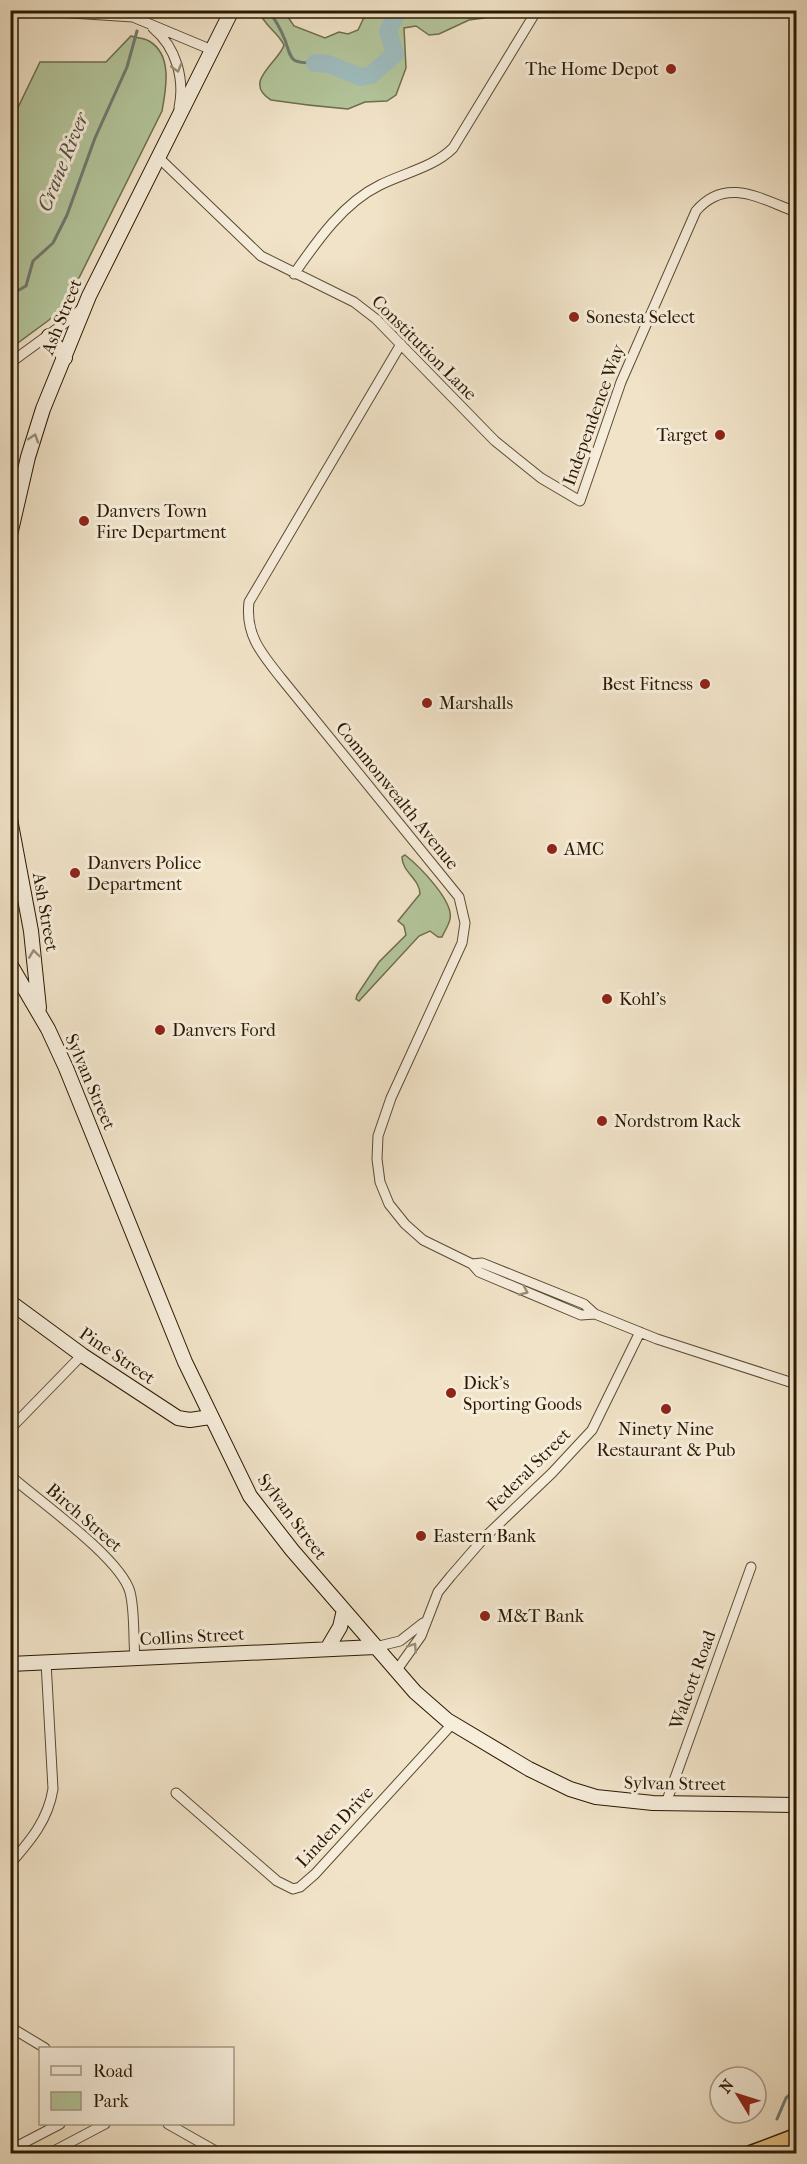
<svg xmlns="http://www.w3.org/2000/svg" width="807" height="2164" viewBox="0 0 807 2164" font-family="'IM FELL French Canon',serif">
	<rect width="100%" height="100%" fill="#f1e3c8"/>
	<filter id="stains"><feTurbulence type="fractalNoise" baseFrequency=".00333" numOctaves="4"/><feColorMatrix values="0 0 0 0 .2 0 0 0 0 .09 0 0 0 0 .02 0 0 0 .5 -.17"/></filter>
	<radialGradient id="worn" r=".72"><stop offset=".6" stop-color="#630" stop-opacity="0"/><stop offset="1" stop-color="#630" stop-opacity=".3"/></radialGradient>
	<path fill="#b3c59b" stroke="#6f6e4e" stroke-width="1.5" d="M259,11H284L294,26L325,38L339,32L348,34L358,30L367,11H502L484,18L469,20L439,34L429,35L416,26L404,28L406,68L396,95L387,101L365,102L348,109C323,107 297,104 271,100C241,82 280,61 284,45C277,31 264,26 259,11Z
		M131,36C136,38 144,38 149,41C173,55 166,89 162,111L67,302L49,320L11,348V122L40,62H106Z
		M405,855C419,866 454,901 450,919C449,925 444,932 442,937H438L430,931L419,936L359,1001L356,999L357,995L379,962L406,935L404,926L398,921L420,894C420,879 402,872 402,857Z"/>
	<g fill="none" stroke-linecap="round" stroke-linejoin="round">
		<path stroke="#707a72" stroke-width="3" d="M268,10C275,19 281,30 285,40C292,61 290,63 315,63
			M10,295L26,286L33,261L53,243L67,215L95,138L127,67L137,31
			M777,2119L786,2098L796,2090"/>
		<path stroke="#9ebcbe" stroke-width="18" d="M315,63L328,64L361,77L371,75L395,54L388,31L396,15L395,10"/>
		<defs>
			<path id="street" d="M25,10L133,17L212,50
				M153,28C176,47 185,79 179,108
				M158,157L261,256L354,302L376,319L495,441L541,478L580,501L621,382L696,211C726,176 761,199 796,212
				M294,274C317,241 343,203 380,185C404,173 434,167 453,148L537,10
				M401,344L249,602C245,635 262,654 281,678L459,897L465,923L462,943L391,1098L378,1136L377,1159L380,1182L389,1204L405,1224L423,1240L472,1264L479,1272L581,1315L595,1314
				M10,363L69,320L80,310
				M472,1264L482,1263L584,1304L595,1314L657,1339L796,1384
				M10,1429L82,1355
				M14,1479C42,1503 121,1559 130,1592C135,1612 133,1636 135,1657
				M375,1647L400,1641L423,1623
				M396,1671L421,1636L438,1592L451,1576L484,1538L552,1473L592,1430L640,1332
				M176,1793L277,1881L293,1889L300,1887L315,1874L453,1723
				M666,1803L751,1567
				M10,1864C31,1840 48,1820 53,1789L46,1662
				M10,2027L45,2048
				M168,2124L221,2154
				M10,2150L60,2124
				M48,2154L105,2124"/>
			<path id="secondary" d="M49,336L65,358
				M10,535L28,457L43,409L89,296L232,10
				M10,819L31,931L39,1008
				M10,964L48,1029L66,1068L185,1362L250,1496L292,1550L415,1692L447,1720L529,1769L570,1789L596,1797L653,1803L796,1805
				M10,1302L82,1355L178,1418L190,1420L210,1417
				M327,1649L340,1627L344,1610
				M10,1664L375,1647"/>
			<path id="highway" d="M751,2154L796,2137"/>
		</defs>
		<use href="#street" stroke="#5c4b33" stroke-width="11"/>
		<use href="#secondary" stroke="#2b1801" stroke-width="16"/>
		<use href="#highway" stroke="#2b1801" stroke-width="19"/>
		<use href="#street" stroke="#f6eddb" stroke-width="9"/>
		<use href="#secondary" stroke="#f6eddb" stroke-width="14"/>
		<use href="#highway" stroke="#e8c284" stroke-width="16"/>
	</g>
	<defs><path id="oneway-chevron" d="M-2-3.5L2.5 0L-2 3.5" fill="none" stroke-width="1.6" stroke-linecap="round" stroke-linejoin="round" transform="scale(1.5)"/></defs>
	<g stroke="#9b8d79">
		<use href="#oneway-chevron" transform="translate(177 68) rotate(74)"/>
		<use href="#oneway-chevron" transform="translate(34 438) rotate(-72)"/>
		<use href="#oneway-chevron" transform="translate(34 954) rotate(-98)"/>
		<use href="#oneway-chevron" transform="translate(524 1291) rotate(23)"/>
		<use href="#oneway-chevron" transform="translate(413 1647) rotate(-57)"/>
	</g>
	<g fill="#8f2418" stroke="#f6eddb" stroke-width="2">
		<circle cx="671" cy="69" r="6"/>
		<circle cx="574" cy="317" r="6"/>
		<circle cx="720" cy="435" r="6"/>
		<circle cx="84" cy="521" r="6"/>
		<circle cx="705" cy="684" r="6"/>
		<circle cx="427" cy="703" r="6"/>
		<circle cx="552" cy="849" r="6"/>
		<circle cx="75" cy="873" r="6"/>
		<circle cx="607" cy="999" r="6"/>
		<circle cx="160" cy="1030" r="6"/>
		<circle cx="602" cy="1121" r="6"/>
		<circle cx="451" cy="1393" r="6"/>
		<circle cx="666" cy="1409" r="6"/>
		<circle cx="421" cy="1536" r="6"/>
		<circle cx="485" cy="1616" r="6"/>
	</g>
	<g text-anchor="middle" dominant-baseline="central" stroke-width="6" stroke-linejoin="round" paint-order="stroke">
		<g font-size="18" fill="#2b1801" stroke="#f6eddb" text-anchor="start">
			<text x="659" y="69" text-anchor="end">The Home Depot</text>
			<text x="586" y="317">Sonesta Select</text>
			<text x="708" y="435" text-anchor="end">Target</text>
			<text x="96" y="511">Danvers Town<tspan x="96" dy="21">Fire Department</tspan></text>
			<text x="693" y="684" text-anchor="end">Best Fitness</text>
			<text x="439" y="703">Marshalls</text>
			<text x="564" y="849">AMC</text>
			<text x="87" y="863">Danvers Police<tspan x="87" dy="21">Department</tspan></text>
			<text x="619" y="999">Kohl's</text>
			<text x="172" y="1030">Danvers Ford</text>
			<text x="614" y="1121">Nordstrom Rack</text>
			<text x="463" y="1383">Dick's<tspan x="463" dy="21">Sporting Goods</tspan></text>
			<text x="666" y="1429" text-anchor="middle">Ninety Nine<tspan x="666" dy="21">Restaurant &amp; Pub</tspan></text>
			<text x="433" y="1536">Eastern Bank</text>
			<text x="497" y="1616">M&amp;T Bank</text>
		</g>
		<g font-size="18" fill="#2b1801" stroke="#f6eddb">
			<text transform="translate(62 317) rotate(-68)">Ash Street</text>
			<text transform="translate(424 348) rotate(45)">Constitution Lane</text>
			<text transform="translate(594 415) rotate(-70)">Independence Way</text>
			<text transform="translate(397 796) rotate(51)">Commonwealth Avenue</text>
			<text transform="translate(45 912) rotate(80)">Ash Street</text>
			<text transform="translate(90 1082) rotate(67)">Sylvan Street</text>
			<text transform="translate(117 1356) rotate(34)">Pine Street</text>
			<text transform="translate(529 1470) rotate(-45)">Federal Street</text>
			<text transform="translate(292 1517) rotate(53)">Sylvan Street</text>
			<text transform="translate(84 1518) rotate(41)">Birch Street</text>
			<text transform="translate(192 1637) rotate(-3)">Collins Street</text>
			<text transform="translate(693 1680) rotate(-70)">Walcott Road</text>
			<text transform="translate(675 1784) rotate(1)">Sylvan Street</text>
			<text transform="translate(335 1827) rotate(-47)">Linden Drive</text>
		</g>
		<g font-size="20" font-style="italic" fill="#535143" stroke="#f6eddb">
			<text transform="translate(63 162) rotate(-68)">Crane River</text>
		</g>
	</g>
	<rect width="807" height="2164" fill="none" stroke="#f1e3c8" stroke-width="36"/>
	<rect x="12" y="12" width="783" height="2140" fill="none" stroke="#2b1801" stroke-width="3"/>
	<rect x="18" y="18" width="771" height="2128" fill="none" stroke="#2b1801" stroke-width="1.5"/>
	<rect x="39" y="2047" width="195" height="78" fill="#f6eddb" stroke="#a59884" stroke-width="1.5"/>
	<rect x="51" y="2066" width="30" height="9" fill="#f6eddb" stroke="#a59884" stroke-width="1.5"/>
	<text x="93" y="2077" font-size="18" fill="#2b1801">Road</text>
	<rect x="51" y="2092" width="30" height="18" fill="#b3c59b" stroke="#a59884" stroke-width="1.5"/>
	<text x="93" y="2107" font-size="18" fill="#2b1801">Park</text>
	<g transform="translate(738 2095) rotate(308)"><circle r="28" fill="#f6eddb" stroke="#a59884" stroke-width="1.5"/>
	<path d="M0-4.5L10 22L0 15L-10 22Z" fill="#8f2418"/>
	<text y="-9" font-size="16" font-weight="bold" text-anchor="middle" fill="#2b1801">N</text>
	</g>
	<rect width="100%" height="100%" filter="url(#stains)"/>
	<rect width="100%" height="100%" fill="url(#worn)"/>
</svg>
